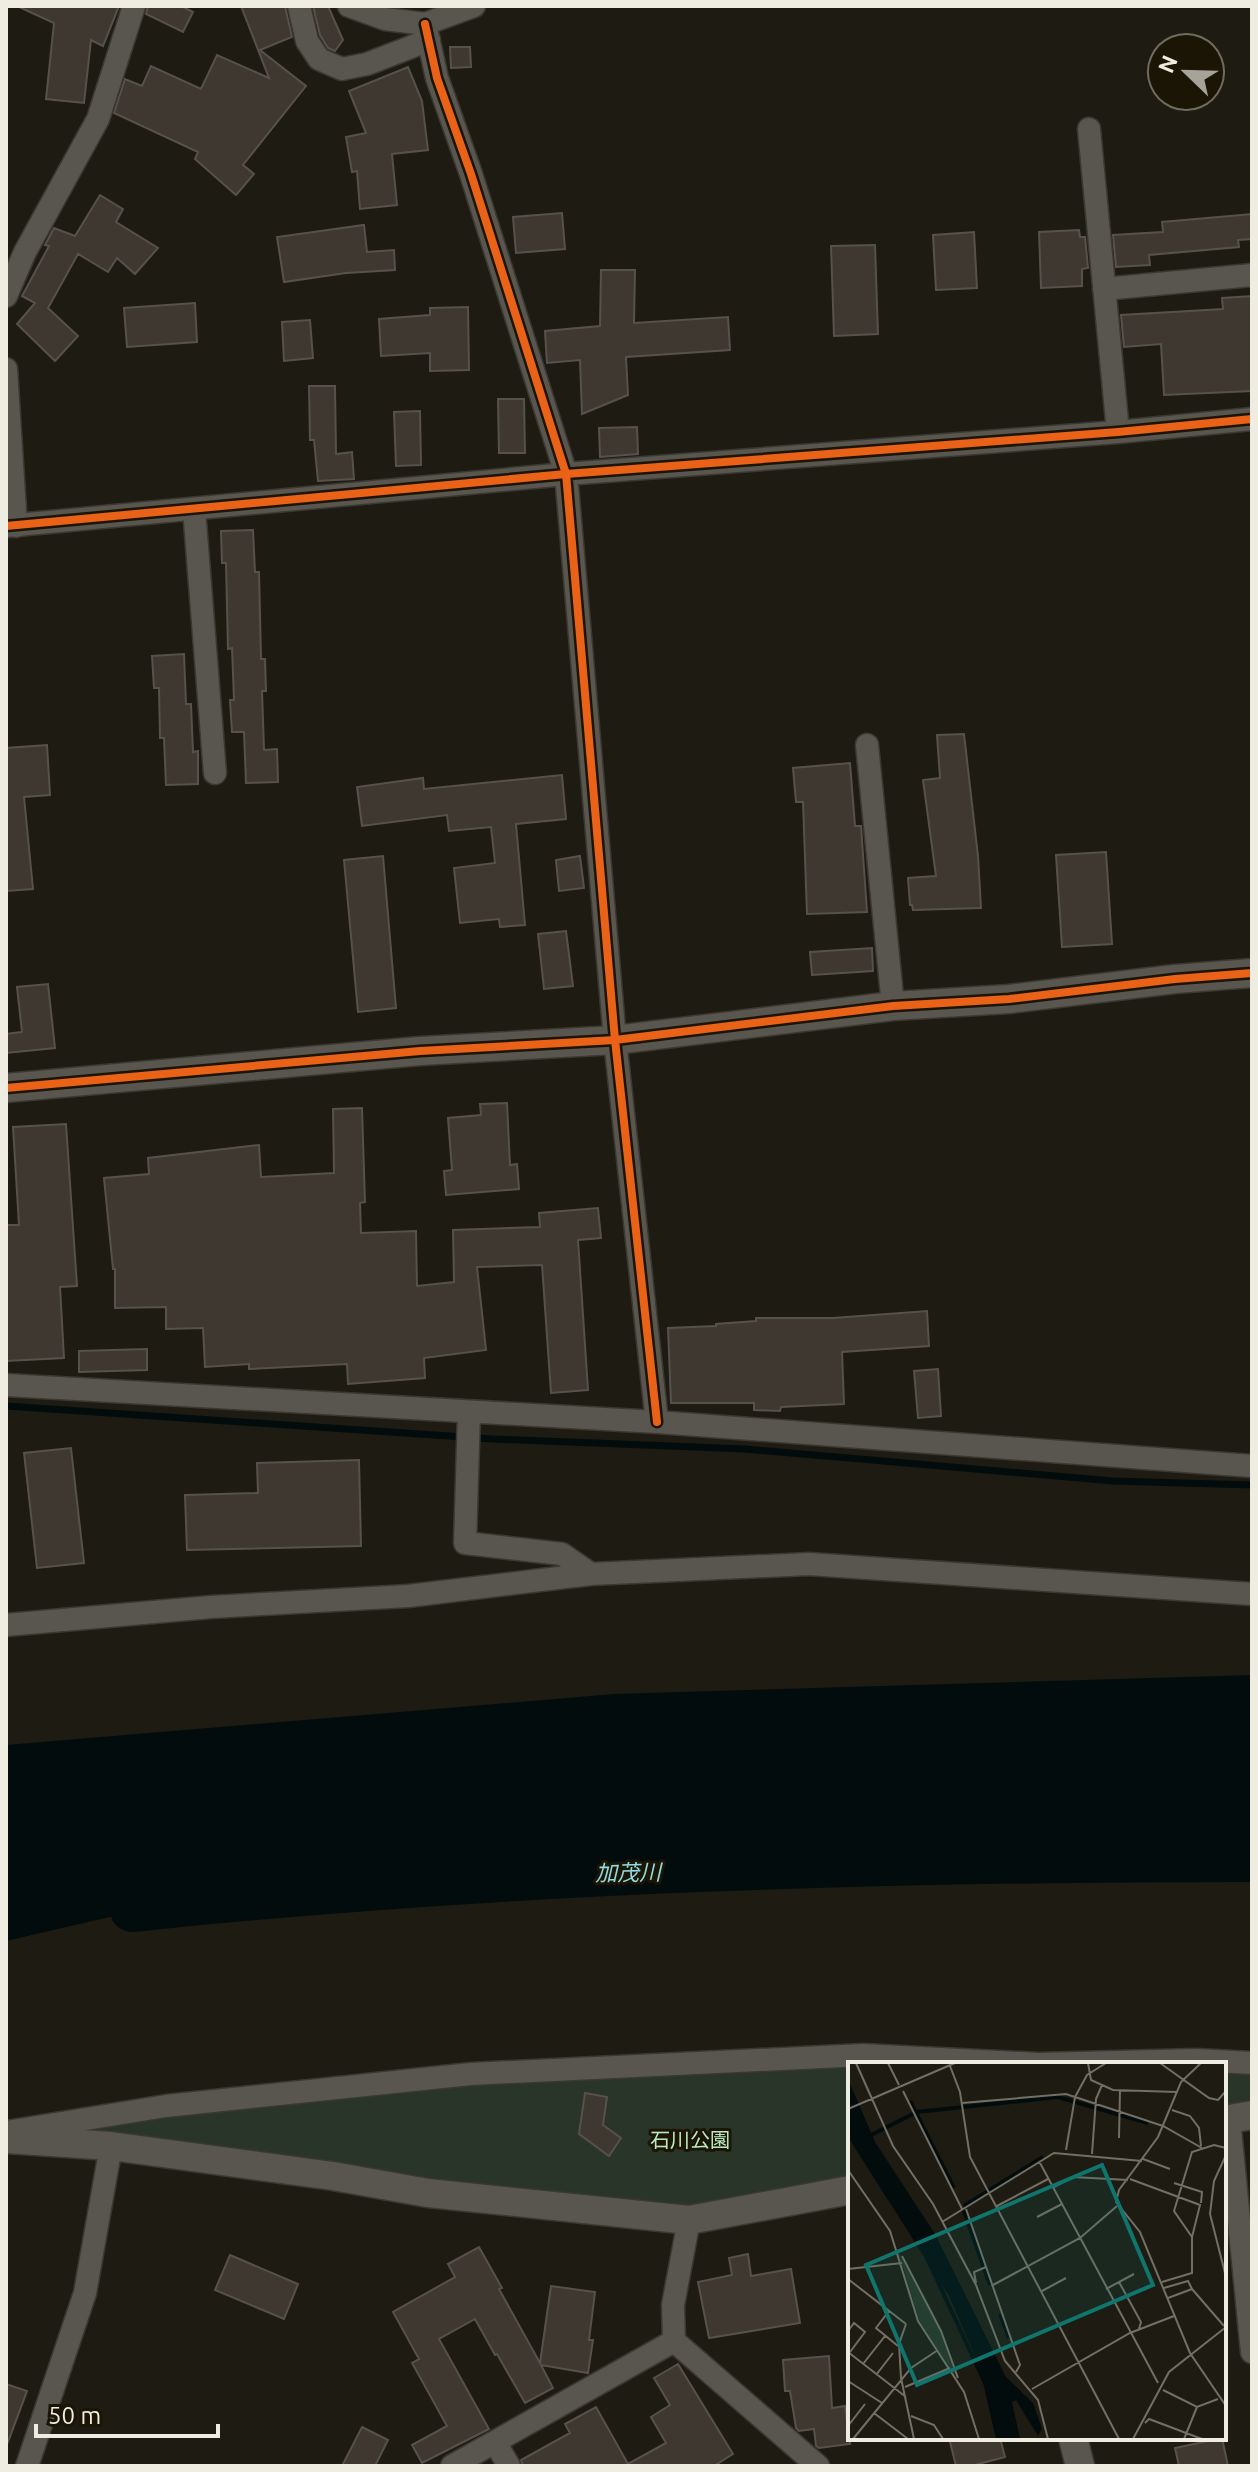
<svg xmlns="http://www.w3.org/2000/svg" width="1258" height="2472" viewBox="0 0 1258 2472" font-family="Ubuntu,'Noto Sans JP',sans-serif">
	<rect width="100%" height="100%" fill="#1e1b12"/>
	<path fill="#283528" d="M850,2064V2181L690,2210L6,2138L233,2103L475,2077Z
		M1224,2070L1252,2071V2109L1224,2114Z"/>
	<path fill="#030c0d" d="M1252,1675V1846L588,1855L140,1910L6,1941V1745L614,1694Z"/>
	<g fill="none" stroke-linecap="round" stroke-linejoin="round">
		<path stroke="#030c0d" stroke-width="7" d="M6,1406L493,1439L744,1449L1113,1481L1252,1485"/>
		<path stroke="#030c0d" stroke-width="44" d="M132,1910C504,1871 878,1860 1252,1860"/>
	</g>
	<path fill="#3e3831" stroke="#57514b" stroke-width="2" d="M17,6H119L103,46L91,40L84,103L46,99L54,23Z
		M148,6H181L193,12L183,32L146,14Z
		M241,6H285L292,37L260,50L306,86L243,165L254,174L236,195L195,159L198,152L114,113L125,79L142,86L151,66L201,89L217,55L269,78Z
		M313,6H328L343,40L335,51L328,48L320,35Z
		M450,47H470L471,67L451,68Z
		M408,67L422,101L428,150L392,154L397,205L360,209L357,171L352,172L346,137L366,133L349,91Z
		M100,195L123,209L116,222L158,248L135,274L117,258L108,272L78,254L48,308L78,336L55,361L17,324L35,303L22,296L49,246L45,245L54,228L75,236Z
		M562,213L565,249L516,253L513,217Z
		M1252,214V239L1238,240L1239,247L1149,255L1150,265L1116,267L1113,235L1163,232L1162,222Z
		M364,225L367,252L394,250L395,270L346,273L284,282L277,237Z
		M1079,230L1080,237H1085L1088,268L1082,269V286L1041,288L1039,232Z
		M974,232L977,288L936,290L933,235Z
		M875,245L878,334L834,336L831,246Z
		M601,270H635L634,323L728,317L730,350L626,357L628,395L582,414L580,360L547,363L545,331L600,326Z
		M1252,296V391L1164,395L1161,344L1124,347L1121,315L1223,309L1222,298Z
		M195,303L197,342L127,347L124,308Z
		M468,307L469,370L430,371V353L381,356L379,319L430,315V308Z
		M310,320L313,358L284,361L282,322Z
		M309,386H335L336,454L352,452L354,479L318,481L314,440H310Z
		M498,399H524L525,453H499Z
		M420,411L421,465L396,466L394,412Z
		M637,427L638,454L600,457L599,428Z
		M253,530L255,572H259L261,659H265L266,691H262L264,750L277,749L278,782L246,783L244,732H232L230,700H234L232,648L228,649L226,563H222L221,531Z
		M184,654L186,704H191L193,752L198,751V784L166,785L164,738H160L159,688H154L152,656Z
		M964,734L978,856L981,908L913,910L912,905H910L908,878L936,876L923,780L940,778L937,735Z
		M47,745L50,795L24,797L33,889L6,891V748Z
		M850,763L855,826H861L867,912L807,914L803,802H796L793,768Z
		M562,775L566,819L516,824L525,925L500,927L499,919L460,923L454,868L495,863L491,827L449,831L447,815L362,826L357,787L423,778L424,789Z
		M1106,852L1112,944L1062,947L1056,855Z
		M383,856L396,1008L358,1012L344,860Z
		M580,856L584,888L559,891L556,860Z
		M566,931L573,986L544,989L538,934Z
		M872,948L873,971L812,975L810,952Z
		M48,984L55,1048L6,1053V1034L22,1032L17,987Z
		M507,1103L510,1165L517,1164L519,1189L446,1195L444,1171L452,1170L448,1118L481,1115L480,1104Z
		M362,1108L365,1202L360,1203L361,1233L416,1231L417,1286L454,1282L453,1230L540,1227L539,1213L598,1208L601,1238L578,1240L588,1390L551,1393L542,1265L477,1267L486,1350L424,1358L425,1378L348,1384L347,1364L249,1369V1364L205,1367L203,1328L166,1329V1307L115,1308V1269H113L104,1178L149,1174L148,1158L259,1145L261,1177L334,1173L333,1109Z
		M66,1124L77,1286L60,1287L64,1358L6,1361V1225H19L13,1127Z
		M927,1311L929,1346L842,1352L844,1404L781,1407L780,1411L754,1410V1403H671L668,1328L716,1326V1324L756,1321V1318H833Z
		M147,1349V1370L79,1372V1351Z
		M938,1369L941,1416L918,1418L914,1371Z
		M71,1448L84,1563L37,1568L24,1453Z
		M359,1460L361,1546L187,1550L185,1495L258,1493L257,1463Z
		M585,2093L607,2097L603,2125L621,2138L609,2156L579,2134Z
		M479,2247L502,2288L499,2289L540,2363L551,2286L595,2292L589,2340H593L588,2373L541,2365L553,2388L525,2403L497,2354L495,2355L475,2319L439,2339L489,2429L422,2463L412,2445L447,2426L412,2363L419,2359L393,2312L455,2277L448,2264Z
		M748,2254L751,2276L791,2269L800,2323L709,2338L698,2282L732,2275L729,2258Z
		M230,2255L298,2284L284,2319L215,2290Z
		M829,2356L832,2408L845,2406L850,2444L819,2448L816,2446L814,2429L799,2431L796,2428L790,2391H785L783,2360Z
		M678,2364L733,2454L714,2466H523L521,2460L570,2433L565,2424L596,2407L628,2464L666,2443L651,2417L670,2405L654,2378Z
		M6,2384L27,2391L8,2442L6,2441Z
		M362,2427L388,2440L375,2466H342Z
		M949,2438H1000L1005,2457L971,2466H956Z
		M1222,2438L1228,2466H1179L1175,2448Z"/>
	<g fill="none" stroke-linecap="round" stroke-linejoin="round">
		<defs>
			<path id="minor" d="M299,6L307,41L319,59L342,69L367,64L429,40
				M349,6L385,19L425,24L474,6
				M425,24L437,78L471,174L566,474L615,1040L657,1422
				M1089,129L1118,432
				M1104,289L1252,275
				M6,296L25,252L98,119L134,6
				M6,369L16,526
				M194,509L215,773
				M6,526L566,474L1118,432L1252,419
				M867,745L893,1006
				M6,1385L657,1422L1252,1466
				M469,1412L465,1543L562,1554L591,1574
				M6,1625L211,1607L408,1596L591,1574L809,1564L1252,1594
				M1229,2119L1252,2352
				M6,2132L166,2106L471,2074L863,2055L1038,2064L1196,2060L1252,2063
				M689,2220L673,2305L674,2341L818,2466
				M495,2442L509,2466
				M27,2466L85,2293L111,2146
				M452,2466L674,2341"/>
			<path id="tertiary" d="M6,1088L420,1051L615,1040L893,1006L1009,999L1175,979L1252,973
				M1224,2120L1252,2115
				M6,2139L111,2146L333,2176L428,2193L689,2220L850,2190
				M1073,2438L1080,2466"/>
		</defs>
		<use href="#minor" stroke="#3a3831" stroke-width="25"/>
		<use href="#tertiary" stroke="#3a3831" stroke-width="31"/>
		<use href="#minor" stroke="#58564e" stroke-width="22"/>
		<use href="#tertiary" stroke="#58564e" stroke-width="28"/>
		<defs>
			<path id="cycleway" d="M425,24L437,78L471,174L566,474L615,1040L657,1422
				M6,526L566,474L1118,432L1252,419
				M6,1088L420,1051L615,1040L893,1006L1009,999L1175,979L1252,973"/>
		</defs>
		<use href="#cycleway" stroke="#1a1505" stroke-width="13"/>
		<use href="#cycleway" stroke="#ea6118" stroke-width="8"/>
	</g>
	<g text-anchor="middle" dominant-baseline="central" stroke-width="6" stroke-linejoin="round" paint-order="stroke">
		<g font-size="20" fill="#bae8be" stroke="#1a1505">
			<text x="690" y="2139">石川公園</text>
		</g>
		<g font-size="22" font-style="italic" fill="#91dae4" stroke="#1a1505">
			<text transform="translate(628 1872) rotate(-1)">加茂川</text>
		</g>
	</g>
	<g transform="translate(848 2062)">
		<rect width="378" height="378" fill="#1e1b12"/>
		<path d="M50,189L92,269L109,317L71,258Z" fill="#283528"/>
		<path d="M0,17L27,80L87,172L158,315L185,341L194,367L190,374L168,338L164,340L172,377H148L131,303L101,234L0,75Z" fill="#030c0d"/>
		<path fill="none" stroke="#030c0d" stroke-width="4" d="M62,39L106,126M21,74L69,50L210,35L300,61M116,144L195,95M115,146L142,223M77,192L137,321M152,252L161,276"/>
		<path fill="none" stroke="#726f65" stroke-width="2" d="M8,1L45,84L85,142L128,223L157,299L190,338L200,377M40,1L51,23M240,1L243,18L265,28L329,30M312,1L361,36L370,38L378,29M353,1L333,20L310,75L271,128L268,140L292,170L342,291L378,344M102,4L112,30L122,95L271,377M55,29L114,147M114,41L218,32L315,64L354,86M0,47L107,1M324,48L342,54L351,66L353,84M271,76L272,28M218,88L227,35L239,13L258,1M244,92L248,37L254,23M378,93L366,119L362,152L378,215M295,97L322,107M191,99L310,321M0,108L42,169L70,259L116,330L131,377M282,117L352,143L344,175V211L314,220M326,121L354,130L353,141M206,125L225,115L280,118M149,144L200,117M118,147L172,303L168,310M189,155L214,142M94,160L206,91L294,99M344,175L326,149L344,90L366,83L378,86M54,194L93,269L110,316M0,207L54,201M0,217L58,262M271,220L293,260L291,267M128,221L126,210L138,205M145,223L232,176L269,144M316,226L340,219L344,227M258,227L286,212M194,229L218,216M320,236L344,227L376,264M41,249L28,266L50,284M58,262L51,282L53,316L66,377M0,269L6,261L17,270L2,290M0,290L58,335M15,302L37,274M28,313L45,291M0,319L34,341M57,325L102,306M184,327L282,271L326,254M315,328L349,345L370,337M26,351L60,377M63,354L86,363L95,377M297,361L301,357L354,377M0,364L17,342M5,377L63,306L90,288M285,377L321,310L378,265M336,377L349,345"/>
		<path fill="#0f766e" fill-opacity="0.15" stroke="#0f766e" stroke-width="4" d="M254,103L305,223L69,323L18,203Z"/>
		<rect width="378" height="378" fill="none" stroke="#efece1" stroke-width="4"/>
	</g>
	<rect width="1258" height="2472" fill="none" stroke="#efece1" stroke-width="16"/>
	<g transform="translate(1186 72) rotate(293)"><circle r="38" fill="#1a1505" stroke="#6f6b5d" stroke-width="2"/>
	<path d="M0-6L14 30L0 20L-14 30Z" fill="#a6a399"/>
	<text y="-12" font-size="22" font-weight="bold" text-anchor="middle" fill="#efece1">N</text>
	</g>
	<path d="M36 2424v12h182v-12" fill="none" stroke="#efece1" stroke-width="4"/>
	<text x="48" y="2424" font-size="24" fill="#efece1" stroke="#1a1505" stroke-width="6" paint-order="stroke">50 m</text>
</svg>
